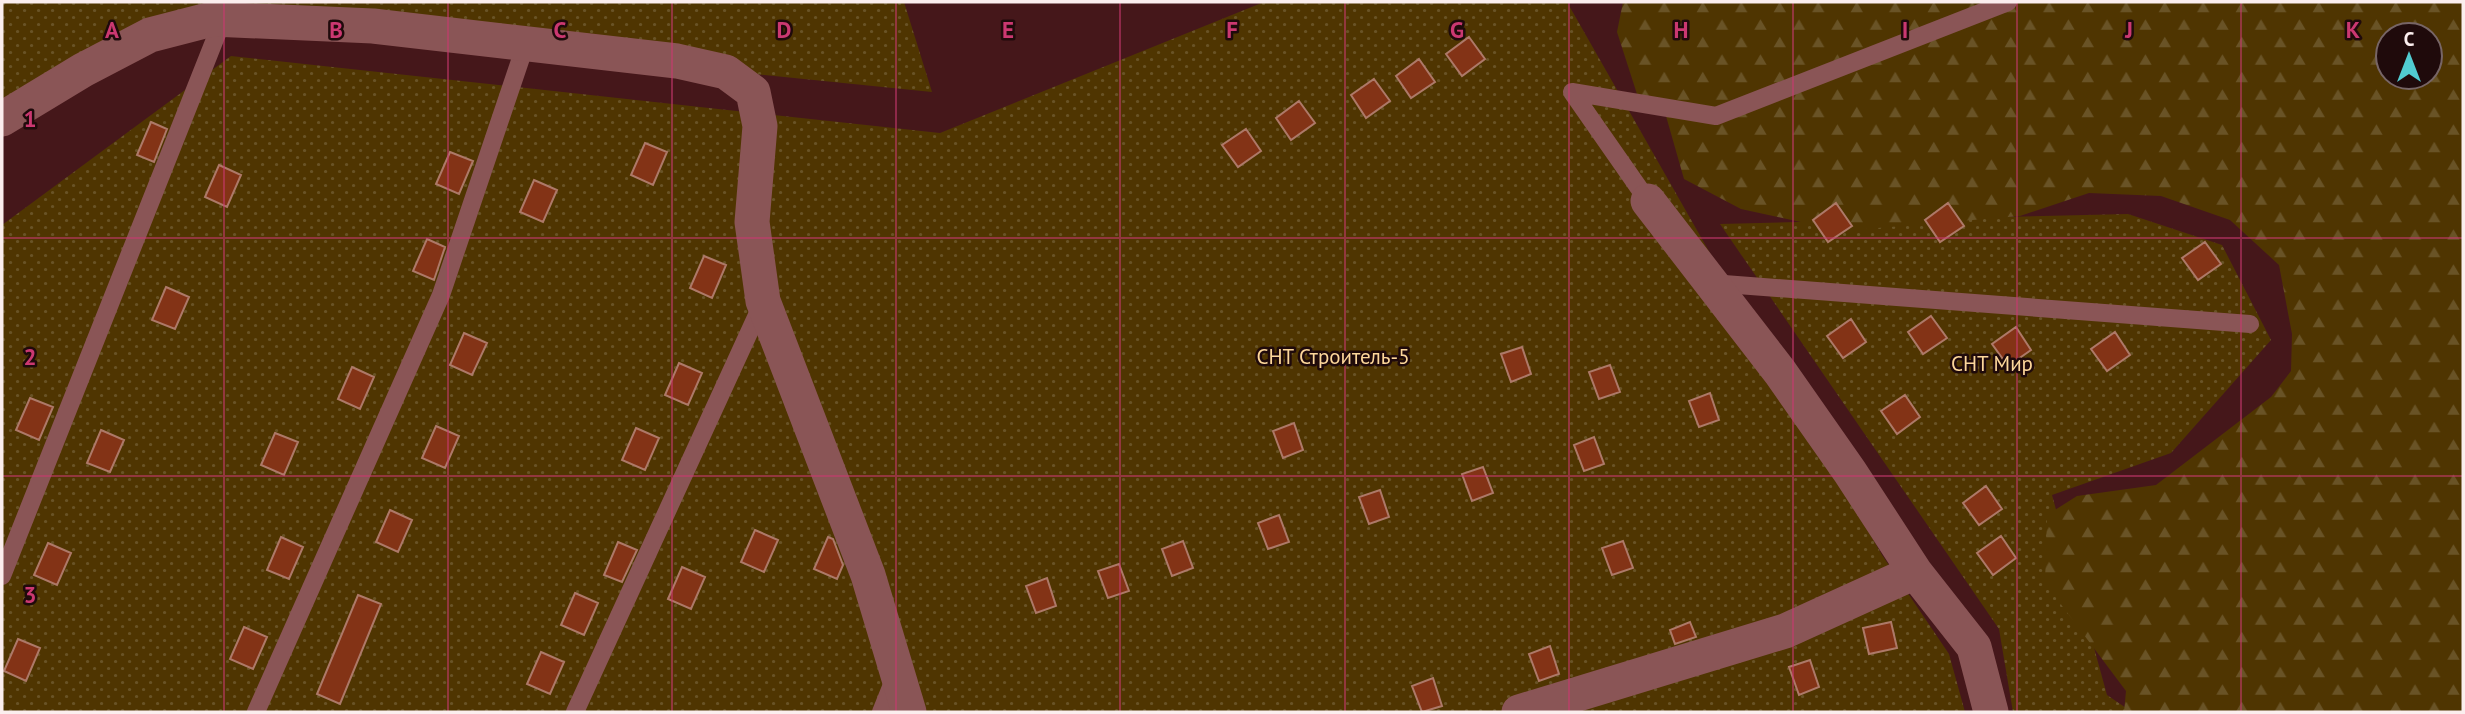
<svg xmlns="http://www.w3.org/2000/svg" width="2465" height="714" viewBox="0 0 2465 714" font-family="'PT Sans',sans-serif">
	<defs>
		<pattern id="grass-dots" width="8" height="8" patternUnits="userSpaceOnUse" patternTransform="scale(1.75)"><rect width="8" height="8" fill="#4f3501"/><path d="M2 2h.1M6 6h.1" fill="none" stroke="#695326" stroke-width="1.8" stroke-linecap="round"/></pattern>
		<pattern id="forest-firs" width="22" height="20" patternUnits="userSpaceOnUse" patternTransform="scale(1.75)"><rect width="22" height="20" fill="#4f3501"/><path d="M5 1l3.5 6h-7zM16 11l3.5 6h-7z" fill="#695326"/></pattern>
	</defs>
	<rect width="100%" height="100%" fill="#45171a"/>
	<path fill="url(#grass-dots)" d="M2,2H904L932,92L212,19L2,114Z
		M1264,2H1567L1882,555L1949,654L1965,712H2V225L231,56L940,133Z
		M2128,214L2222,245L2271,340L2171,453L2052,495L2107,695L2132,712H2013L1999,629L1720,224Z"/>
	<path fill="url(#forest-firs)" fill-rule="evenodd" d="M1623,2H2463V712H2124L2126,691L2045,583L2047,515L2077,496L2156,485L2271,397L2291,371L2292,334L2279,265L2230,220L2161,196L2089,193L2020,216L1842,231L1741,209L1684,179L1666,116L1637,94L1617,32ZM2388,35H2430V77H2388Z"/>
	<path fill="#833316" stroke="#ad7968" stroke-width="2" d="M1469,37L1485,59L1462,76L1446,54Z
		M1419,59L1435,82L1411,98L1396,76Z
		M1374,79L1390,101L1366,118L1351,95Z
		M1299,101L1315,123L1291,140L1276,118Z
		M151,122L167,129L154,162L137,155Z
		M1246,129L1261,151L1238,167L1222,145Z
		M645,143L667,152L653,185L631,175Z
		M450,152L473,161L459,194L436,184Z
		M219,165L241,175L227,207L205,197Z
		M534,180L557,190L543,222L520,212Z
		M1836,203L1852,226L1828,242L1813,220Z
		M1948,203L1964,226L1940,242L1925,220Z
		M427,239L445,247L434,280L413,271Z
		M2205,242L2221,264L2198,280L2182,258Z
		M704,256L726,265L712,298L690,288Z
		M166,287L189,297L175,329L152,320Z
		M1931,316L1947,338L1923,354L1908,332Z
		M1851,319L1866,342L1843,358L1827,336Z
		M2016,327L2031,350L2008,366L1992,344Z
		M2115,332L2130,355L2107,371L2091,349Z
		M464,333L487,343L472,375L450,365Z
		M1522,347L1531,374L1511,382L1501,354Z
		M679,363L702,373L688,405L665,395Z
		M1610,365L1620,392L1599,399L1589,372Z
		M352,367L374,377L360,409L338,399Z
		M1710,393L1719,420L1699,427L1689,401Z
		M1905,395L1920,417L1897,434L1881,411Z
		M30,398L53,407L39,440L16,430Z
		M1294,423L1303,450L1283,458L1273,431Z
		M436,426L459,436L445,468L422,458Z
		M636,428L659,438L645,470L622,460Z
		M101,430L124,440L110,472L87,463Z
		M275,433L298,442L284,475L261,465Z
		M1594,437L1604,464L1584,471L1574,445Z
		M1483,467L1493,493L1472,501L1462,474Z
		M1986,486L2002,509L1979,525L1963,503Z
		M1380,490L1389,517L1369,524L1359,497Z
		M390,510L412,520L398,552L376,542Z
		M1279,515L1289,542L1268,549L1258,523Z
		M755,530L778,540L764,572L741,562Z
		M2001,536L2016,558L1993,575L1977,553Z
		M281,537L303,547L289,579L267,570Z
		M828,537L833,539L843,565L837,579L814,569Z
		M1183,541L1193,568L1172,576L1162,549Z
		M1623,541L1633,568L1612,575L1602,548Z
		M618,542L637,550L622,582L604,575Z
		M48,543L71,553L57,585L34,575Z
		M1119,564L1129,591L1108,598L1098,571Z
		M682,567L705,577L691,609L668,599Z
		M1047,578L1056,606L1036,613L1026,586Z
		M575,593L598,603L584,635L561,625Z
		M358,595L381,604L340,704L317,694Z
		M1690,622L1696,637L1675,644L1670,630Z
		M1891,622L1897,648L1869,654L1863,628Z
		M244,627L267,637L253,669L230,659Z
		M18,639L40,648L26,681L4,671Z
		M1550,646L1559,674L1539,681L1529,654Z
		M541,652L564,662L550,694L527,684Z
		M1810,660L1819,687L1799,695L1789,667Z
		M1433,678L1442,706L1422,712L1412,686Z"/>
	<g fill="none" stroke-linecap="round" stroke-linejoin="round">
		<path stroke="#8a5556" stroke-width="18" d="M1648,201L1572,92L1716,116L2008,2
			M1711,283L2250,324
			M2,576L223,19
			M256,712L441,295L526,43
			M575,712L763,302
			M881,712L895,677"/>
		<path stroke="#8a5556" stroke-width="35" d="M2,119L83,70L150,35L212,19L373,26L677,61L726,72L753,92L760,126L752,222L763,301L868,575L909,712
			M1648,201L1780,372L1850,472L1915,572
			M1519,712L1785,631L1915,572L1974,647L1991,712"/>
	</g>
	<path fill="none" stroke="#cb3871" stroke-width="2" stroke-opacity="0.55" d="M224,2V712M448,2V712M672,2V712M896,2V712M1120,2V712M1345,2V712M1569,2V712M1793,2V712M2017,2V712M2241,2V712M2,238H2463M2,476H2463"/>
	<g text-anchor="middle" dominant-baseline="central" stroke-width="5" stroke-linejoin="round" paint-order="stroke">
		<g font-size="21" fill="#fdd79a" stroke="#1f0a0b">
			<text x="1333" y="356">СНТ Строитель-5</text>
			<text x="1992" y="363">СНТ Мир</text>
		</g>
	</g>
	<g font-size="23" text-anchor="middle" font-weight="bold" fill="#cb3871" stroke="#1f0a0b" stroke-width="5" stroke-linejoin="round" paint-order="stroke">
		<text x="112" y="38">A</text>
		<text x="336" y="38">B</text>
		<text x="560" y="38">C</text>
		<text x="784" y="38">D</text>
		<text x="1008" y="38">E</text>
		<text x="1232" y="38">F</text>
		<text x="1457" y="38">G</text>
		<text x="1681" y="38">H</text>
		<text x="1905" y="38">I</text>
		<text x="2129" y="38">J</text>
		<text x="2353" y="38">K</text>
		<text x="30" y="127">1</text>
		<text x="30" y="365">2</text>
		<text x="30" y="603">3</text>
	</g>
	<rect width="2465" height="714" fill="none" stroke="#fbeeee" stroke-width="7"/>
	<g transform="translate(2409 56)"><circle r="33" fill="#1f0a0b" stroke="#776566" stroke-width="2"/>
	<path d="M0-5L12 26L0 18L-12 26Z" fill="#51ccd1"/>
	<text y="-10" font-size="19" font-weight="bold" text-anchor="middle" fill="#fbeeee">С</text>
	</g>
</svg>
